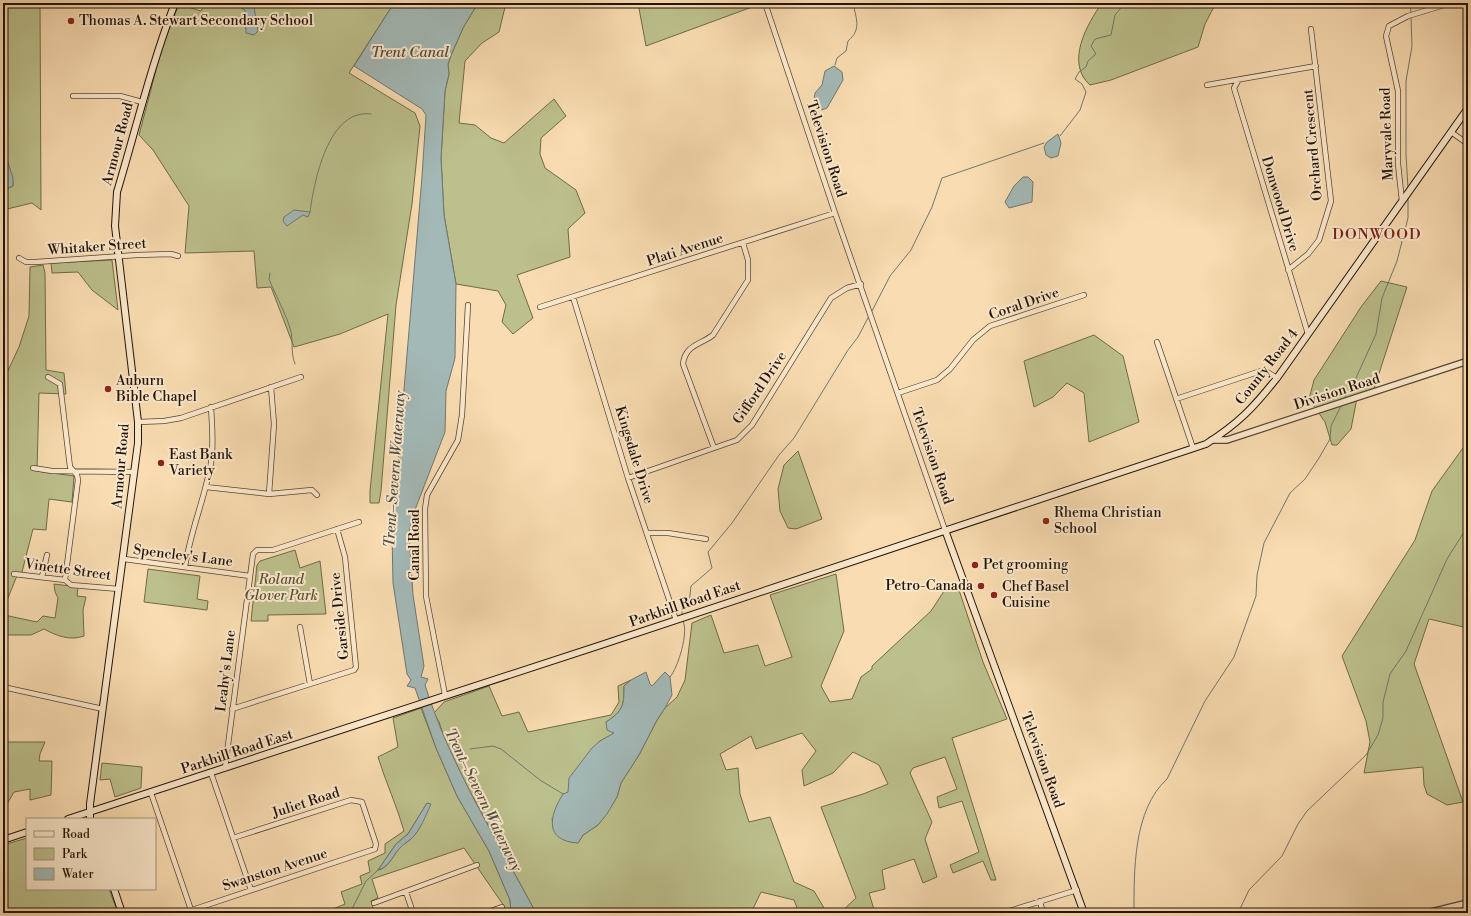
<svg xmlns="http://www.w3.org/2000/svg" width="1471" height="916" viewBox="0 0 1471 916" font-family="'Libre Bodoni',serif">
	<rect width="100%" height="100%" fill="#f9dcb1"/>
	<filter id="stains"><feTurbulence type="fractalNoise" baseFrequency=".005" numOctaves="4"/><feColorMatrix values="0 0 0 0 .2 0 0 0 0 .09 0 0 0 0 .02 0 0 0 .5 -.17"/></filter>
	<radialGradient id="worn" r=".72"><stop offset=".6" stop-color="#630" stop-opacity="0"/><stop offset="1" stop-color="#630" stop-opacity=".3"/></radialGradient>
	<path fill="#bcc08c" stroke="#6f6a49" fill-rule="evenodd" d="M6,3H40L41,210L32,203L3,210V190L13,186C13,171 3,158 3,144C1,97 4,50 6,3Z
		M205,3H394L349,73L415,113L420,126L412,204L396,305L381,491L379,503H370V491L388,314L340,334L294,347L271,287L257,288L254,251L185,253L189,206L153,150L139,135L162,47L179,4L201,11Z
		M478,3H506L499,32L482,43L465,61L459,123L475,125L491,138L504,143L554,99L566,116L541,138L540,154L545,168L576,190L585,213L568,229L570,257L517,275L533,318L513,334L502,322L506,305L498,291L456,284L444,215L441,158L445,91L449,74L448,64L452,53L463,28Z
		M638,3H763L646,46Z
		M1102,3H1216L1205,24L1198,47L1111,80L1090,85C1065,63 1087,24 1102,3Z
		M112,260L118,310L92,290L78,272L52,273L51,263Z
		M43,265L45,273L46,370L64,373L66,394L39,393L37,471L74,476L72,502L49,499L46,530L33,529L22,572L16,578L6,603L4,615L37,622L43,616L55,618L58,598L55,592L54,584L78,587L77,596L86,597L83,610L84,636C70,641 57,636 44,629L31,635H3V381L19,347L29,316L30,267Z
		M1381,281L1407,287L1373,392L1357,398L1351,429L1337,445H1332L1325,422L1309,399L1314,380L1361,307Z
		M1094,335L1123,356L1139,422L1089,442L1084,393L1067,383L1053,397L1034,407L1024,361Z
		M1468,441V628L1429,619L1414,664L1463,802L1447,805L1427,794L1424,785L1423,767L1364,773L1370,742L1366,721L1342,656L1415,540L1432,491Z
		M798,451L822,519L796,529L788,528L780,511L778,489L784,465Z
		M295,550L300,568L320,561L326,614L268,615V621H251L257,565L260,561Z
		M148,569L200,576L197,599L208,601L207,610L144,602Z
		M836,574L844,631L821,686L830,702L852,699L861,677L872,669V666L931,611L948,585L957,584L983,662L1007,719L952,738L996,880H991L983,861L953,873L950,865L979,852L962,801L939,808L937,797L957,789L945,757L913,768L910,773L932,822L925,839L937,877L923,883L914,859L882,870L885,889L869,893L875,913H840L856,898L821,807L863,794L888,784L879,765L853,752L833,773L804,786L802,770L816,751L802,733L756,749L751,736L720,754L726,770L738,768L740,794L749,822L770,817L794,882L814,891L827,913H799L794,900L761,892L751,913H536L467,786L445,740L439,722L434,713L444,702L489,686L502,716L519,712L528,732L611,715L619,702L618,686L631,680L624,686C624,706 623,711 606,722L615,733L600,741L552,819L554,829L562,839L578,843L583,835L598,825L617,797L621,783L639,755L657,720L665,708L677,697L685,680L692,623L711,615L724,653L758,645L765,666L792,657L770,595Z
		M421,708L436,748L457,796L489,851L510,900L511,913H505L504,906L464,848L372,879L378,898L371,901L374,911L367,913H333V909L345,904L341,892L362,884L360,876L370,872L368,861L385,853V844L404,831C397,806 386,783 378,757L398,747L393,718ZM427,803C427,814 420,830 411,839C406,843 401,845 397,851C392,858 388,868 378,870L396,844L408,834Z
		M6,742H45L40,754L39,761H52L51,795L30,800V789L14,792L3,811Z
		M102,763L142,767L141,788L115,797L110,779L100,780Z
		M27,838V889H109L118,913H3V845Z"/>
	<path fill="#a3b9b7" stroke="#6f7770" d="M3,3H6L3,82Z
		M244,3H251L254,7L258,31L254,35L246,33L245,10L241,8V5Z
		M394,3H478L463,28L452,53L448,64L449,74L445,91L441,158L444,215L456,284L455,358L446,391L445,432L413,515L409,533L413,595L424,666L421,677L428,679L425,685C450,765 496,838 536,913H511L510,900L489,851L457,796L436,748L415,688L407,686L411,680L407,674L393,583L392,532L422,177L426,115L422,109L354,66Z
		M834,66L842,72L843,80L827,108L822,110L814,100L815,93L822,85L825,71Z
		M1058,134L1061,143L1058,156L1051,158L1046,155L1044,147L1047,142Z
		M3,147L13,178V186L3,190Z
		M1023,177H1028L1033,182L1032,202L1009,208L1005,202L1014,186Z
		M294,210L310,212L308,217L303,215L287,226L283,221L284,217Z
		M646,672L650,684L652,686L665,672L670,677L672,695L665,708L657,720L639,755L621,783L617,797L607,814L598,825L583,835L578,843C544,841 549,816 563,794L568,792L569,778L592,748L600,741L614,733L607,730L606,722C623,711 624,706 624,686L631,680Z
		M427,803L431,804C426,815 420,831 411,839C407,842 402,845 399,849C392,857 389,867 378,870L396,844L408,834Z"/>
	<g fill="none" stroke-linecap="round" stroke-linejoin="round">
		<path stroke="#6f7770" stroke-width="1" d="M1410,3L1411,12
			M835,65L837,58L846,51L848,41C862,29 856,19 853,3
			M1060,136L1080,110L1086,92L1082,84L1075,79L1079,72L1086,67L1088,61L1096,54L1091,46L1095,39L1111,35L1115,15L1125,3
			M1408,188L1406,155V81L1412,46L1411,18
			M310,212C314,182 328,108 371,114
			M270,273L269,279C275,294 285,312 290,328C294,340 290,352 295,364
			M872,311L890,276L911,250L932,207L942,178L1044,143
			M1344,399L1356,378L1376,334L1382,298L1397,261L1408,218V197
			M682,614V610L689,604L691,586L712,568L708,552L732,523L779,455L794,438L848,350L858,337L869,316
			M670,677C678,668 689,632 683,621
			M470,749L493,746L501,749L540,780L563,794
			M350,913L366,881L378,870
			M1134,913C1134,871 1133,810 1167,779L1205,701L1234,657L1256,596L1257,575L1264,543L1290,493L1305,479L1319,458L1330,439L1331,426L1341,406
			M1238,913L1249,890L1282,856L1298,824L1307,811L1366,755L1378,735L1383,718V702L1390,674L1406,651L1447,559L1464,532L1468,520"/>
		<defs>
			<path id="minor" d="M765,3L835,213L945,530
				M1238,81L1234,88L1308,334
				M1207,85L1316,66
				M73,96H120L142,102
				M1451,132L1468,144
				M1402,201L1398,164V91L1386,36L1389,26L1408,16L1441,6
				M19,258L26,262H36L137,255L171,254L178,256
				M1288,270L1308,254L1319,240L1331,201L1311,29
				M573,297L628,478L676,620
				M540,307L835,213
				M1157,342L1193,448
				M1466,362L1468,355
				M48,377L60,384L70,467L77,475L78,480L65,580
				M898,393L937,380L950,369L973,340L990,326L1084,295
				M1176,399L1264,370L1277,378
				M138,422L164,421L181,418L301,377
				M714,448L683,364C685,345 700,345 713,335L748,280V260L743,243
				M33,468L52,471L135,472
				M628,478L737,440L752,425L831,298L847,288L861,284
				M206,487L269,494L312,490L317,495
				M269,494L274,424L271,387
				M647,533H668L706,539
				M124,559L250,576
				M185,567C190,532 205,498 211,463C214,444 212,425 211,407
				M14,574L65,580L71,585L119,589
				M42,577L47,555
				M300,627L310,684
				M3,687L103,709
				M445,695L426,596L425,509L427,495L458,440L462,415L468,305
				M232,709L354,670L356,667L345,557L337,529
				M225,768L253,554L257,550H273L359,522
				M211,773L251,890
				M151,793L191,910
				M406,892L413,913
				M1040,901L1043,913
				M374,903L477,865
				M183,913L375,849L376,844L362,802L351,800L233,838
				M485,913L502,907
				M1003,913L1077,890"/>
			<path id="tertiary" d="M1212,440H1227L1468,361
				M1427,913L1468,903"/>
			<path id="secondary" d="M945,530L1084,913
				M68,819L601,645L1206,444C1239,423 1253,408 1277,378L1468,108
				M90,819V804L138,443V422L115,226L117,192C136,129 151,65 175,3
				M3,840L27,832
				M114,889L122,913"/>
		</defs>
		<use href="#minor" stroke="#584531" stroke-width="6"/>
		<use href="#tertiary" stroke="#584531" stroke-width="8"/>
		<use href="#secondary" stroke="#221306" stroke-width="8"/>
		<use href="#minor" stroke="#fbe8cc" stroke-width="4.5"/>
		<use href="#tertiary" stroke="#fbe8cc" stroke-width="5.5"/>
		<use href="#secondary" stroke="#fbe8cc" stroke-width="6"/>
	</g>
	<g fill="#8f2418" stroke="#fbe8cc" stroke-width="1.5">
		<circle cx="71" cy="21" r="4"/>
		<circle cx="108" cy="389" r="4"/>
		<circle cx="161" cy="463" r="4"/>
		<circle cx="1046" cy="521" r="4"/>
		<circle cx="975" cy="565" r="4"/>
		<circle cx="981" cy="586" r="4"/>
		<circle cx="994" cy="595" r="4"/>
	</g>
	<g text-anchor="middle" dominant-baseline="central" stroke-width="4" stroke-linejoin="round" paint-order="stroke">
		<g font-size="14" fill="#221306" stroke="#fbe8cc" text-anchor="start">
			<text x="79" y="21">Thomas A. Stewart Secondary School</text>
			<text x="116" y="381">Auburn<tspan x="116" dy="16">Bible Chapel</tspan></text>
			<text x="169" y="455">East Bank<tspan x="169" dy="16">Variety</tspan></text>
			<text x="1054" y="513">Rhema Christian<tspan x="1054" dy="16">School</tspan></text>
			<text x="983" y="565">Pet grooming</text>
			<text x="973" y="586" text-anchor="end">Petro-Canada</text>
			<text x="1002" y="587">Chef Basel<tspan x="1002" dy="16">Cuisine</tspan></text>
		</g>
		<g font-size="14" fill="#221306" stroke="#fbe8cc">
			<text transform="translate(1387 134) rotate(-92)">Maryvale Road</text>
			<text transform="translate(118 144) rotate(-75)">Armour Road</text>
			<text transform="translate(1313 145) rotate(-95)">Orchard Crescent</text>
			<text transform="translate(826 149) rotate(72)">Television Road</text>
			<text transform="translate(1280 204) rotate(73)">Donwood Drive</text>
			<text transform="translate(97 247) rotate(-4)">Whitaker Street</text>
			<text transform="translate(685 250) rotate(-18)">Plati Avenue</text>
			<text transform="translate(1024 304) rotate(-19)">Coral Drive</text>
			<text transform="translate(1267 367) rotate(-52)">County Road 4</text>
			<text transform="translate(760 388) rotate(-56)">Gifford Drive</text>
			<text transform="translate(1337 392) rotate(-18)">Division Road</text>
			<text transform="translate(634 455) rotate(73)">Kingsdale Drive</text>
			<text transform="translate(932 456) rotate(71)">Television Road</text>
			<text transform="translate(121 466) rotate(-85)">Armour Road</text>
			<text transform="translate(415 545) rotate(-90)">Canal Road</text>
			<text transform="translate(183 556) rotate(7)">Spencley's Lane</text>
			<text transform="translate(68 570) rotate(8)">Vinette Street</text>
			<text transform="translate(685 604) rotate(-19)">Parkhill Road East</text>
			<text transform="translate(340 616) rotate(-96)">Garside Drive</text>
			<text transform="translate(226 671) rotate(-83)">Leahy's Lane</text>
			<text transform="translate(237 752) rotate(-18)">Parkhill Road East</text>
			<text transform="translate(1042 760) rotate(70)">Television Road</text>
			<text transform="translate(306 803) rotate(-18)">Juliet Road</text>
			<text transform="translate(275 870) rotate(-18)">Swanston Avenue</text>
		</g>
		<g font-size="14" font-style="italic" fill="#585035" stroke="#fbe8cc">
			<text x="281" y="580">Roland<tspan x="281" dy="16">Glover Park</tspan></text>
		</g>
		<g font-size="15" font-style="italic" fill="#4f4d44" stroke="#fbe8cc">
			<text x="410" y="52">Trent Canal</text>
			<text transform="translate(395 469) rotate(-86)">Trent–Severn Waterway</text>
			<text transform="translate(483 800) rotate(64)">Trent–Severn Waterway</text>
		</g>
		<g font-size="15" letter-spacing="1" fill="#7a1f14" stroke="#fbe8cc">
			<text x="1377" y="234">DONWOOD</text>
		</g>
	</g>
	<rect width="1471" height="916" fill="none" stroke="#f9dcb1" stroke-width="16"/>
	<rect x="4" y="4" width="1463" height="908" fill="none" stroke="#221306" stroke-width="2"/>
	<rect x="8" y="8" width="1455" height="900" fill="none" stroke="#221306"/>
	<rect x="26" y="818" width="130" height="72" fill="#fbe8cc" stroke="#a4937d"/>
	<rect x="34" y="831" width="20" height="6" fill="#fbe8cc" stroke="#a4937d"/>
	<text x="62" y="838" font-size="12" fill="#221306">Road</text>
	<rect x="34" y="848" width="20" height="12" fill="#bcc08c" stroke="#a4937d"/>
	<text x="62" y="858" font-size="12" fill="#221306">Park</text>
	<rect x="34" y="868" width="20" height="12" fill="#a3b9b7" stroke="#a4937d"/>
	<text x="62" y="878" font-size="12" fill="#221306">Water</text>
	<rect width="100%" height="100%" filter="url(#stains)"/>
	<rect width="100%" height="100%" fill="url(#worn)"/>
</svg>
